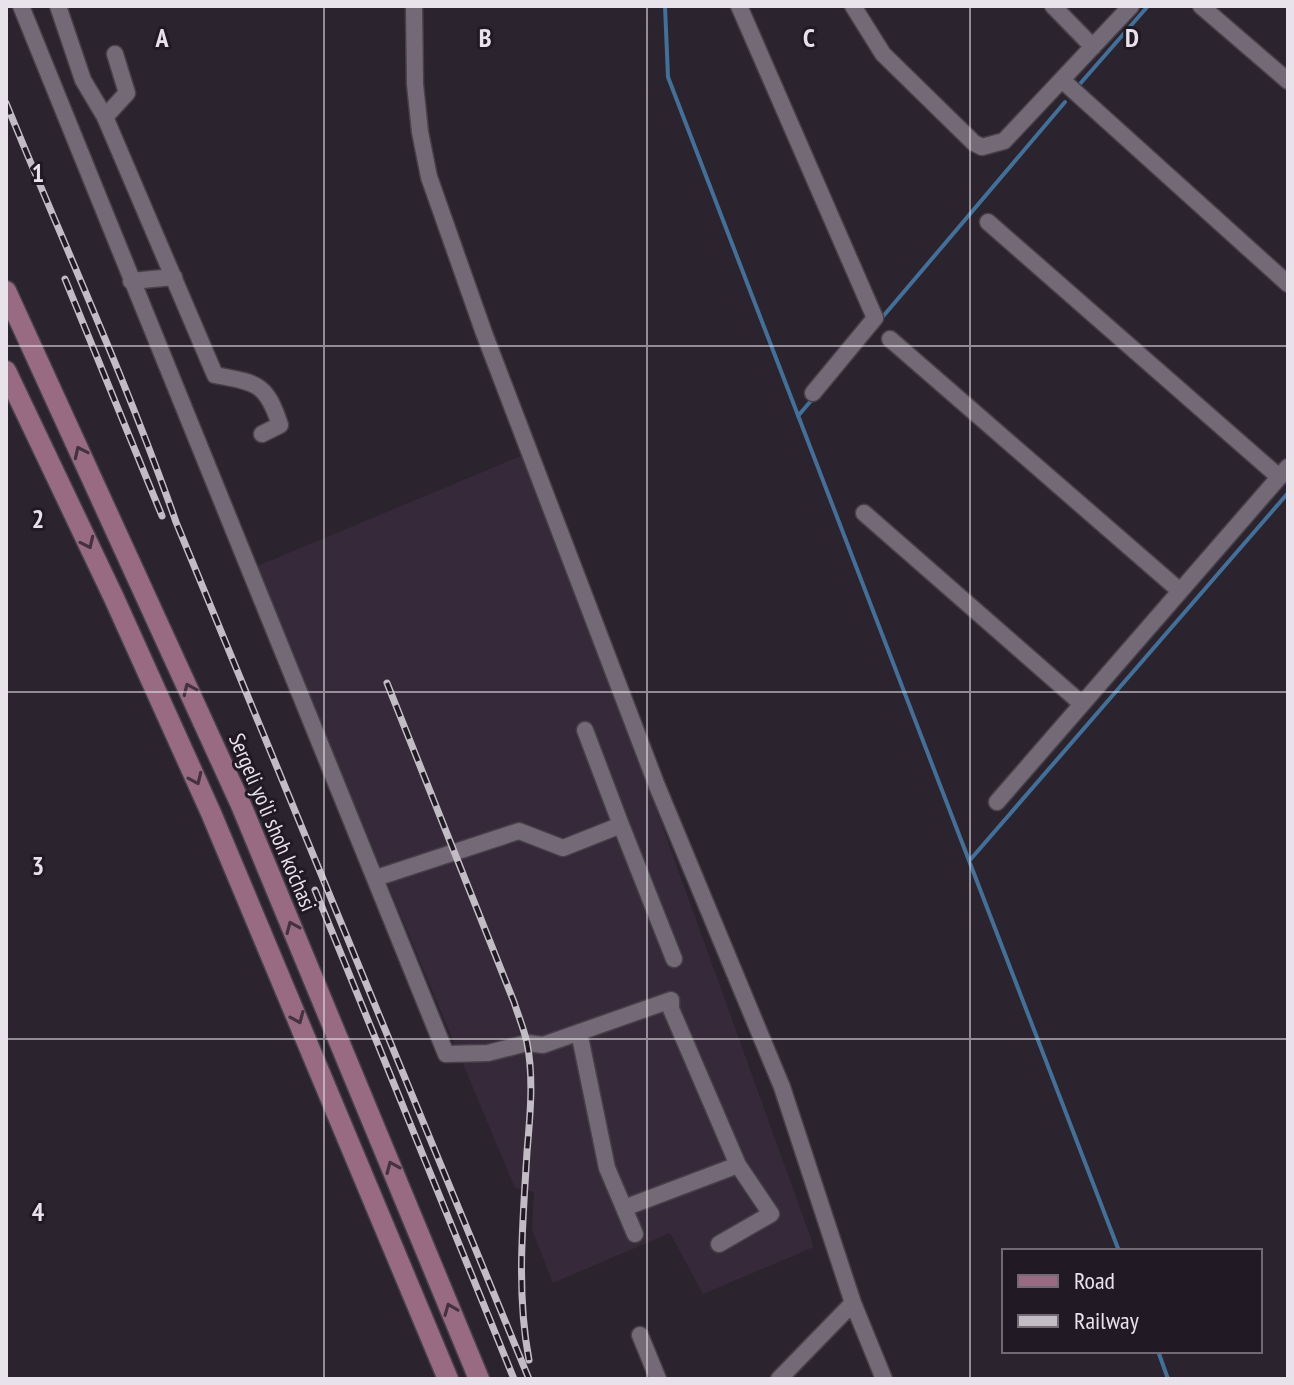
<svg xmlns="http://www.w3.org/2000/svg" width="1294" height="1385" viewBox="0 0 1294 1385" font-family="'PT Sans Narrow',sans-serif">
	<rect width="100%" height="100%" fill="#2b232e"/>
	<path fill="#362a3a" d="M521,456L542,493L551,517L814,1247L703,1294L670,1233L553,1283L532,1230L534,1192L515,1188L255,567Z"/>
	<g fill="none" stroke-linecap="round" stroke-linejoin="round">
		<path stroke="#437099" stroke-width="4" d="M665,6L668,77L1119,1251
			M1079,85L1148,6
			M880,320L1065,102
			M798,416L815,396
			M970,860L1288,493
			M1158,1351L1168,1379"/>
		<defs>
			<path id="minor" d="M21,6L446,1054L488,1053L527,1043L543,1045L671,1000V1009L738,1165L771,1214L719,1244
				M58,6L83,80L105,117L215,375C256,383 266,382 280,425L262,434
				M414,6L415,84L420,132L429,177L484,333L657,786L782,1087L853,1303L884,1379
				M739,6L875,318L813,393
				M853,6L883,54L974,143L982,147L1004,141L1131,6
				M1053,6L1093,47
				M1201,6L1288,81
				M1062,80L1288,284
				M105,117L127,93L115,54
				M988,222L1279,477
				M131,281L174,277
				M890,339L1180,591
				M864,513L1082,704
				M585,730L621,825
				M997,802L1288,467
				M376,878L519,831L563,848L621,825L674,959
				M579,1032L607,1168L635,1234
				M624,1208L738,1165
				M640,1335L658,1379
				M779,1379L853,1303"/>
			<path id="major" d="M6,291L241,805L479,1379
				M6,371L114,598L211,813L448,1379"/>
		</defs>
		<use href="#minor" stroke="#474049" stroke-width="19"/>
		<use href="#major" stroke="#474049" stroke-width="23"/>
		<use href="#minor" stroke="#746a77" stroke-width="16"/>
		<use href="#major" stroke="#986b82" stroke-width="20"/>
		<defs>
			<path id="rail" d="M6,103C63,243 126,379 176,522L529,1379
				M65,279L162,516
				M387,683L514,1002C518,1015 524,1029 527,1043C534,1078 530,1117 527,1152C523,1221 516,1291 529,1360
				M315,890L514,1379"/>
		</defs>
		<use href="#rail" stroke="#c2bdc4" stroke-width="7"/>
		<use href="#rail" stroke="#211924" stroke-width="4" stroke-dasharray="12" stroke-linecap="butt"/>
	</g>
	<defs><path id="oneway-chevron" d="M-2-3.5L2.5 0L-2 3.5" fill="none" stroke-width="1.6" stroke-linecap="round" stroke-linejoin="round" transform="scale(2)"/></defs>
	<g stroke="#453240">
		<use href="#oneway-chevron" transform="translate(80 452) rotate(-115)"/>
		<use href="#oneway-chevron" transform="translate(88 543) rotate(65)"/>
		<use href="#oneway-chevron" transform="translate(189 689) rotate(-114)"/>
		<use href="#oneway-chevron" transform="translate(196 779) rotate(66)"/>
		<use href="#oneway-chevron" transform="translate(292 927) rotate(-113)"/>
		<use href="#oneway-chevron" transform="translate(298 1018) rotate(67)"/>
		<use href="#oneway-chevron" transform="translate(392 1167) rotate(-113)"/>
		<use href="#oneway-chevron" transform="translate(450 1309) rotate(-112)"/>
	</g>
	<path fill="none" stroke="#e8e3ea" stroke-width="2" stroke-opacity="0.55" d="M324,6V1379M647,6V1379M970,6V1379M6,346H1288M6,692H1288M6,1039H1288"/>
	<g text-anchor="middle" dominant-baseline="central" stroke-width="6" stroke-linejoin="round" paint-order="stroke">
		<g font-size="22" fill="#e8e3ea" stroke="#211924">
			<text transform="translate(273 822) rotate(67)">Sergeli yo‘li shoh ko‘chasi</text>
		</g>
	</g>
	<g font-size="26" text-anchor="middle" font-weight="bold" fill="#e8e3ea" stroke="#211924" stroke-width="6" stroke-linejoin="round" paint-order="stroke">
		<text x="162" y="47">A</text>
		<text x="485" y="47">B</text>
		<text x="809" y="47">C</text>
		<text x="1132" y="47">D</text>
		<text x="38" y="182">1</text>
		<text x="38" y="528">2</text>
		<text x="38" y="875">3</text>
		<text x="38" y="1221">4</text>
	</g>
	<rect width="1294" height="1385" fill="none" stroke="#e8e3ea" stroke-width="16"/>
	<rect x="1002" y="1249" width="260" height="104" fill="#211924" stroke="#716a73" stroke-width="2"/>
	<rect x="1018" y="1275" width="40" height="12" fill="#986b82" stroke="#716a73" stroke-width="2"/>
	<text x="1074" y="1289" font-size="24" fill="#e8e3ea">Road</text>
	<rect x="1018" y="1315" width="40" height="12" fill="#c2bdc4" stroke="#716a73" stroke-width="2"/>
	<text x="1074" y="1329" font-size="24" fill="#e8e3ea">Railway</text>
</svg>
